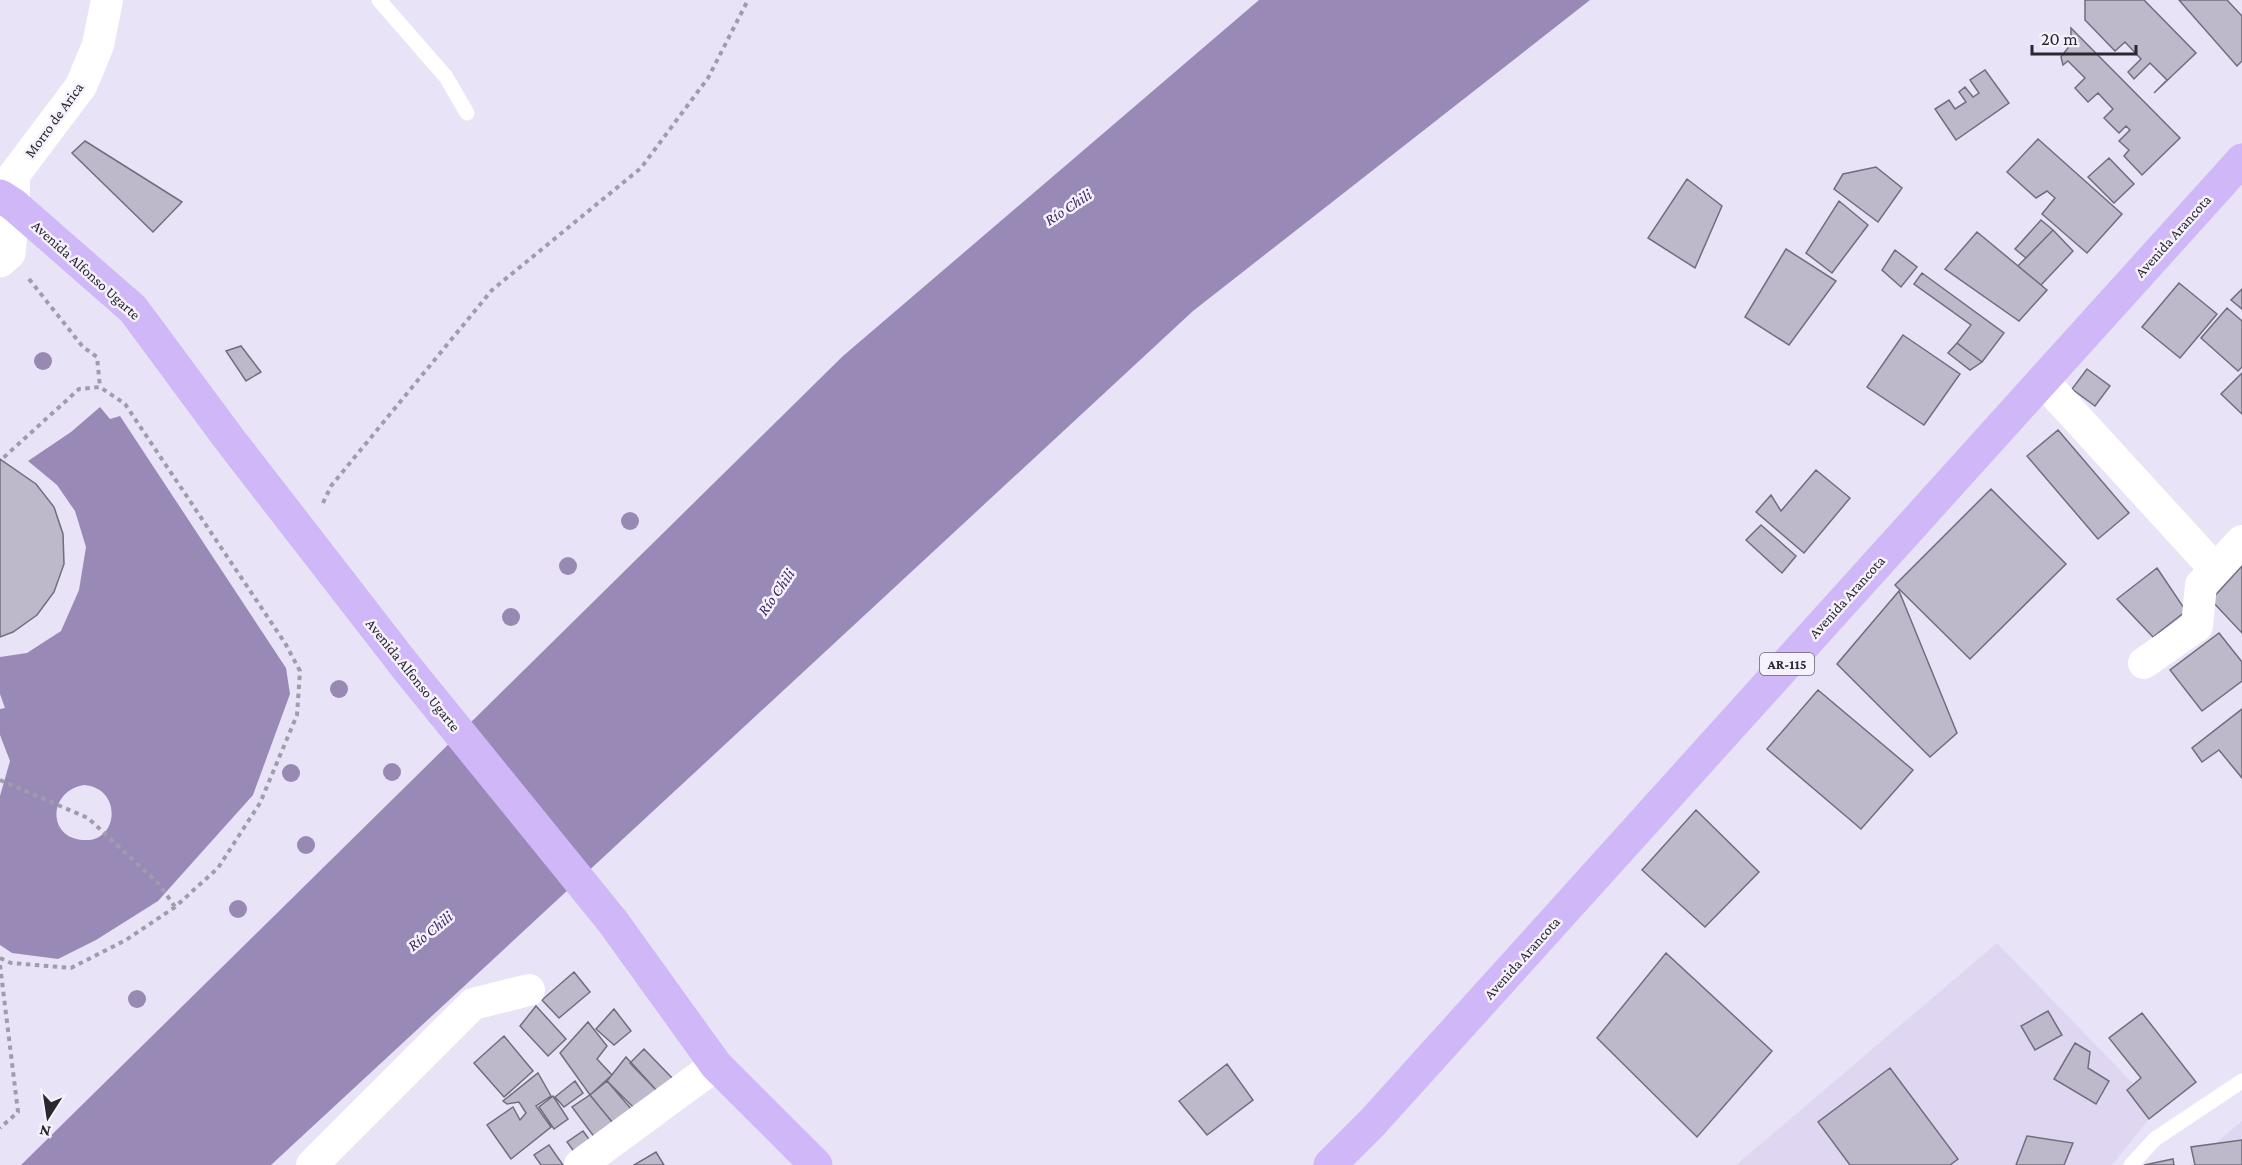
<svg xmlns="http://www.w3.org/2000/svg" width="2242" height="1165" viewBox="0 0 2242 1165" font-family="'Crimson Pro',serif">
	<rect width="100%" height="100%" fill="#e9e3f7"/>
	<path fill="#dfd7f1" d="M1997,943L2155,1106L2149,1119L2112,1165H1736Z
		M2242,1121V1165H2190Z"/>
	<path fill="#9989b7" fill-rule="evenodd" d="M1259,0H1590L1193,311L271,1165H21L843,356Z
		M100,407L110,419L120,416L286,668L290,694L253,795L158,901L96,940L58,959L12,953L0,945V796L10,761L0,735V709L5,708L0,694V657L27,653L61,631L79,590L86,547L75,511L57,485L28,461L71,432ZM84,785C123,788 119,843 83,840C47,838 48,791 84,785Z"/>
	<path fill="#beb8cb" stroke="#726d7e" stroke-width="1.5" d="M2085,0H2144L2196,53L2154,93L2167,80L2150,63L2134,79L2128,72L2141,59L2125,42L2115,51L2085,20Z
		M2179,0H2227L2242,16V61L2237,66Z
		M2071,28L2180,138L2142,175L2124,156L2129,150L2119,141L2130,130L2126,126L2119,133L2104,118L2113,109L2098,93L2088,102L2075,88L2085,78L2068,61L2063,65L2061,57L2071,44Z
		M1985,70L2009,103L1956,140L1935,109L1949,100L1955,109L1966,102L1959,92L1965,87L1973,97L1979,93L1970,80Z
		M2038,139L2122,214L2087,253L2042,214L2055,198L2047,191L2036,198L2007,172Z
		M85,141L182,202L153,232L72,153Z
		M2109,158L2134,184L2114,203L2088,177Z
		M1876,167L1902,188L1878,222L1834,189L1843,174Z
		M1687,179L1722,206L1695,268L1648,238Z
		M1839,201L1868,225L1832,273L1806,253Z
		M2041,220L2053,230L2026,258L2015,249Z
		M2053,230L2073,251L2041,285L2018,266Z
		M1977,232L2047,290L2019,321L1945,269Z
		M1786,249L1836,281L1789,345L1745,317Z
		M1895,250L1917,267L1901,287L1882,270Z
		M1922,273L2004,333L1982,362L1957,343L1971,325L1914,284Z
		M2179,283L2217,314L2180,358L2142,327Z
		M2242,289V309L2231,300Z
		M2227,308L2242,321V367L2238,371L2201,338Z
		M1903,335L1960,374L1924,425L1867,387Z
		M1957,343L1982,362L1970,370L1948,353Z
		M241,346L261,372L246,381L226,351Z
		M2087,369L2110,386L2095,406L2072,389Z
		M2242,373V414L2221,394Z
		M2058,430L2129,513L2098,539L2027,456Z
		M0,459L36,484L54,507L63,534L64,564L54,592L37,615L13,632L0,637Z
		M1816,470L1850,498L1804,553L1756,512L1771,495L1781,511Z
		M1991,489L2066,564L1970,659L1895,585Z
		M1761,525L1796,556L1782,573L1746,540Z
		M2242,566V633L2211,600Z
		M2157,568L2186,611L2153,637L2117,599Z
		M1899,591L1957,733L1930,757L1837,664Z
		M2219,633L2242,662V681L2202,711L2170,670Z
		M1818,690L1913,770L1861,829L1767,749Z
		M2242,709V778L2219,750L2202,762L2192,748Z
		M1696,810L1759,872L1705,927L1642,870Z
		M1666,953L1772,1051L1697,1137L1597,1038Z
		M574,972L590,992L559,1018L542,1000Z
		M536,1006L566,1039L548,1056L520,1026Z
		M614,1009L631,1031L614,1045L596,1029Z
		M2048,1011L2062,1035L2035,1050L2021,1026Z
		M2142,1013L2196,1082L2149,1119L2127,1090L2141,1078L2109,1038Z
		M588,1022L607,1046L597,1059L612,1075L590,1095L560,1053Z
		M504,1036L533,1071L504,1097L474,1063Z
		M2075,1043L2090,1052L2088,1068L2109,1081L2096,1104L2054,1079Z
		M644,1049L674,1080L658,1092L630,1063Z
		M626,1057L658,1092L638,1112L607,1081Z
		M1227,1064L1253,1100L1207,1135L1179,1101Z
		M1890,1068L1958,1159L1950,1165H1850L1818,1122Z
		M538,1073L551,1096L536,1106L551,1127L511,1159L487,1125L513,1107L520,1120L526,1113L519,1102L507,1104L503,1101Z
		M575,1081L583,1093L564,1107L555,1097Z
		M607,1081L639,1118L617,1128L590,1095Z
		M590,1095L617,1128L598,1142L572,1107Z
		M553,1096L568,1119L554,1129L539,1107Z
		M583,1131L594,1146L578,1157L567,1142Z
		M2027,1136L2073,1143L2064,1165H2016Z
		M2242,1140V1165H2195L2191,1147Z
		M549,1145L563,1165H541L534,1155Z
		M656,1152L664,1165H634Z
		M2173,1159L2174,1165H2144Z"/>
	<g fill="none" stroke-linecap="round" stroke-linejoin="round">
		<path stroke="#a19cac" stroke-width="4" stroke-dasharray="4.5 4.5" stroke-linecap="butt" d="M29,279L83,347L97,357L100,387
			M323,503L331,486L492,290L641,168L708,78L748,0
			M0,780L88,818L160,885L175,907
			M0,958L11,963L71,968L126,940L175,907L218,868L260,803L297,715L300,671L285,643L125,404L100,387L79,389L2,459
			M0,965L18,1112L0,1128"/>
		<path stroke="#fff" stroke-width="15" d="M379,0L446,77L467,113
			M2131,1165L2155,1139L2242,1081"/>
		<path stroke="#fff" stroke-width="32" d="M14,205V175L81,86L98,45L107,0
			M2043,381L2215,569
			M2144,663L2197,626L2201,585L2242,541
			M312,1165L473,1004L529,990
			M580,1165L716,1065"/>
		<path stroke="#fff" stroke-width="33" d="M0,261L9,253L14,205"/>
		<path stroke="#d0b7f8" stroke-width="33" d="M0,196L14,205L133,309L230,440L406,667L613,922L716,1065L816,1165
			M1330,1165L1372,1123L2242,160"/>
	</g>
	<g fill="#9889b3">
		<circle cx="43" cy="361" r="9"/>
		<circle cx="630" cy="521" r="9"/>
		<circle cx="568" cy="566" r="9"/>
		<circle cx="511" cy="617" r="9"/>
		<circle cx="339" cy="689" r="9"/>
		<circle cx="392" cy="772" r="9"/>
		<circle cx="291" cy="773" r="9"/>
		<circle cx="306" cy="845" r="9"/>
		<circle cx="238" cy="909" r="9"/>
		<circle cx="137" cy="999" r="9"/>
	</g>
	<g text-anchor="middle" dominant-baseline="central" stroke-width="5" stroke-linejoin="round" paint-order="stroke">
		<rect fill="#f5f2fe" stroke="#67646d" stroke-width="1.5" x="1760" y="653" width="54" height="22" rx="4.5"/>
		<g font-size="14" font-weight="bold" fill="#2a272f">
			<text x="1787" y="664">AR-115</text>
		</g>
		<g font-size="15" fill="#2a272f" stroke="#f5f2fe">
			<text transform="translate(54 120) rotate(-54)">Morro de Arica</text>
			<text transform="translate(2173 236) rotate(-48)">Avenida Arancota</text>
			<text transform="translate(86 270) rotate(42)">Avenida Alfonso Ugarte</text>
			<text transform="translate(1847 597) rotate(-48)">Avenida Arancota</text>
			<text transform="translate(413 675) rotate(51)">Avenida Alfonso Ugarte</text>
			<text transform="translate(1522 958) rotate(-48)">Avenida Arancota</text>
		</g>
		<g font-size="16" font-style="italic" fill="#3f2761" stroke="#f5f2fe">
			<text transform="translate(1068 207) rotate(-33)">Río Chili</text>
			<text transform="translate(776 592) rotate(-55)">Río Chili</text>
			<text transform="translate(430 931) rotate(-39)">Río Chili</text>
		</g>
	</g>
	<g transform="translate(48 1117) rotate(192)" stroke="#f5f2fe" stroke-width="4.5" paint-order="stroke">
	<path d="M0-4.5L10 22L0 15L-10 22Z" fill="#2a272f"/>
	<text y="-9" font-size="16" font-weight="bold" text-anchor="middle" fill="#2a272f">N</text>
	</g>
	<path d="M2032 45v9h104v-9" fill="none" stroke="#2a272f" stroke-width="3"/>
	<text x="2041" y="45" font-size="18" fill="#2a272f" stroke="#f5f2fe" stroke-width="4.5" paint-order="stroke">20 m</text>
</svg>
